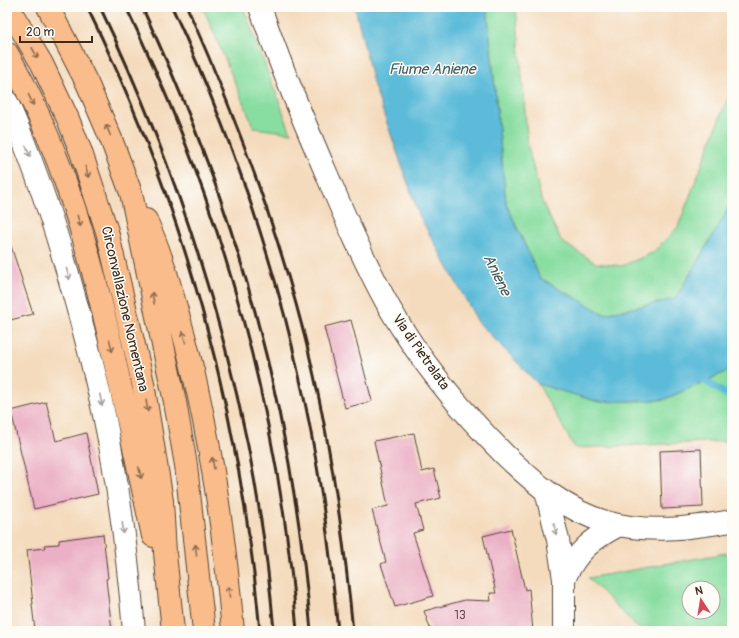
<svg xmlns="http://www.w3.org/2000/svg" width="739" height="638" viewBox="0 0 739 638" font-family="Pangolin,sans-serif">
	<rect width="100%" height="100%" fill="#fdfcf7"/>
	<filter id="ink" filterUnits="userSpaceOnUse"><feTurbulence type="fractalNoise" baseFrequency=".025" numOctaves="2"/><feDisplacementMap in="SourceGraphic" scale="8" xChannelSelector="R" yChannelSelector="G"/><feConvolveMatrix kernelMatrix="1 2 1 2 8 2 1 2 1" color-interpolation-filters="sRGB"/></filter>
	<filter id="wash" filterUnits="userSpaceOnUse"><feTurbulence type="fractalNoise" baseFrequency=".012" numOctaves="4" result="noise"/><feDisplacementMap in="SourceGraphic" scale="16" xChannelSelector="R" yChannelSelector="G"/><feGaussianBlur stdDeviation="0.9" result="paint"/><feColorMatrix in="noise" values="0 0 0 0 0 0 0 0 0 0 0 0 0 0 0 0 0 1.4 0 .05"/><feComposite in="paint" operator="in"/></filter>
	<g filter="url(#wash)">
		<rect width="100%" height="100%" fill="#f4dbbe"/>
		<path fill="#88dda0" stroke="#62845f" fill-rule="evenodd" d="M203,7H243L291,133L254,128Z
			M487,7H516L528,147L542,202L562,242L596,263L622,266L652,253L678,227L724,107L732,92V194L725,215L675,299L604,314L540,278L506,203Z
			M732,364V441L575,448L538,384L599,402L663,400L726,372Z
			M732,552V631H641L588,578ZM689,588H713V612H689Z"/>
		<path fill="#5bbbd9" stroke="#4b727c" d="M355,7H487L506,203L540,278L604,314L675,299L725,215L732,194V364L726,372L663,400L599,402L538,384L478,322L419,215L373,83Z"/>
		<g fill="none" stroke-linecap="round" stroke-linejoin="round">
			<path stroke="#5bbbd9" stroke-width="7" d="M705,381L732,398"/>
		</g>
		<g id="blocks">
			<path fill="#ebb0c5" d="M7,246H11L33,314L7,321Z
				M351,320L372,401L345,408L324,327Z
				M46,402L56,441L86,433L98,494L34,509L11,411Z
				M414,433L422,472L434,469L441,498L416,504L423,530L413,533L433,596L395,607L381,564L386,562L372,510L388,506L374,441Z
				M701,449L703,507L662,509L660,451Z
				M511,529L525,590L529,589L533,631H431L424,611L465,600L491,601L490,593H496L483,536Z
				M103,534L108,578L106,579L112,631H35L32,604H33L27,550L45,548L44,545L59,544V540Z"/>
		</g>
	</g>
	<g filter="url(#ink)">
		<use href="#blocks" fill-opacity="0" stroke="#574536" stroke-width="1"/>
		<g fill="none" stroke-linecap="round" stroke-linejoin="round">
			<defs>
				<path id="minor" d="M260,7C278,59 299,110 321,161C342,210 363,260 389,307C420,361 461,411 505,455C534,483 567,511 606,522C648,534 690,528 732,521
					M7,102C35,165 57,232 75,299C89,349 102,400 111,451C122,511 129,571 134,631
					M546,491L558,540L564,579V631
					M564,579C577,551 592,539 619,525"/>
				<path id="highway" d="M8,7L42,64L68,119L81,152L107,231L143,383L162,501L165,553L173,631
					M48,7L87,83L111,139L131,193L175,402L186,465L204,631
					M7,53C62,149 90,251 114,358C128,417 140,476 153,536
					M146,220C163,256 172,294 183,332C210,430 224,530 233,631"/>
			</defs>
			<use href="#minor" stroke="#574536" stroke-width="24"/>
			<use href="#highway" stroke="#574536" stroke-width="24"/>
			<use href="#minor" stroke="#fff" stroke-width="22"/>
			<use href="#highway" stroke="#f9bc8a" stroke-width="22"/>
			<path stroke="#3b2a1e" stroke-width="3" d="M87,7C183,201 241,415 260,631
				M100,7C167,147 217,294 248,446C260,507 269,569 274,631
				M126,7C221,202 280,415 297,631
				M142,7C237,208 292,410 311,631
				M172,7C227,126 272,251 300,380C319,462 330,547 338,631
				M187,7C237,119 280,234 309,354C331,445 344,538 353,631"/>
		</g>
		<defs><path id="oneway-shaft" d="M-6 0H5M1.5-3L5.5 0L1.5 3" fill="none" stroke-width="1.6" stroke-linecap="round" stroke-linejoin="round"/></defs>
		<g stroke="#906c4f">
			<use href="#oneway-shaft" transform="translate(35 53) rotate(61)"/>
			<use href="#oneway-shaft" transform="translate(31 100) rotate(65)"/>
			<use href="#oneway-shaft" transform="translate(108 130) rotate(-113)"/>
			<use href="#oneway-shaft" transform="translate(87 172) rotate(72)"/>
			<use href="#oneway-shaft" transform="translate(79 221) rotate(73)"/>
			<use href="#oneway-shaft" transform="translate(153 298) rotate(-102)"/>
			<use href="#oneway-shaft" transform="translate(184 337) rotate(-106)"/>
			<use href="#oneway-shaft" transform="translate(111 346) rotate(77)"/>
			<use href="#oneway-shaft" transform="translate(147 406) rotate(81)"/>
			<use href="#oneway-shaft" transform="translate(213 463) rotate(-100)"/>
			<use href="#oneway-shaft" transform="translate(140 473) rotate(78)"/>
			<use href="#oneway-shaft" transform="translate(196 550) rotate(-96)"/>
			<use href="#oneway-shaft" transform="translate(229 592) rotate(-95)"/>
		</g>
		<g stroke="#a79f9a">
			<use href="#oneway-shaft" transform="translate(28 151) rotate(69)"/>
			<use href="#oneway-shaft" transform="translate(68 274) rotate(74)"/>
			<use href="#oneway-shaft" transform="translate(101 400) rotate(78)"/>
			<use href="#oneway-shaft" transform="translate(123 528) rotate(83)"/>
			<use href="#oneway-shaft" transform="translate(555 529) rotate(77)"/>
		</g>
	</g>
	<g text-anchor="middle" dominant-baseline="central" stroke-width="3" stroke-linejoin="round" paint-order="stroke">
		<g font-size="12" fill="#674c48">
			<text x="460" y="615">13</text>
		</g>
		<g font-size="14" fill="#3b2a1e" stroke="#fdfcf7">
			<text transform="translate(125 309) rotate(77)">Circonvallazione Nomentana</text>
			<text transform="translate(421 352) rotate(55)">Via di Pietralata</text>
		</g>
		<g font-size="15" font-style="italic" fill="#465d5f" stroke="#fdfcf7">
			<text x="432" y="69">Fiume Aniene</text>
			<text transform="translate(497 275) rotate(64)">Aniene</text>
		</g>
	</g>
	<rect width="739" height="638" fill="none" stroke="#fdfcf7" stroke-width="24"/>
	<g transform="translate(701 600) rotate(348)"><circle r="19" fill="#fdfcf7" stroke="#afa8a0"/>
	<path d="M0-3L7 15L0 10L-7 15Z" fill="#d1495b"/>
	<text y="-6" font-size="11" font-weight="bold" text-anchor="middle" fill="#3b2a1e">N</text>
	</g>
	<path d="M20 36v6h72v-6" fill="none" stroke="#3b2a1e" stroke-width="2"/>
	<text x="26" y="36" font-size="12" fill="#3b2a1e" stroke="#fdfcf7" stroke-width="3" paint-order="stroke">20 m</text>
</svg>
